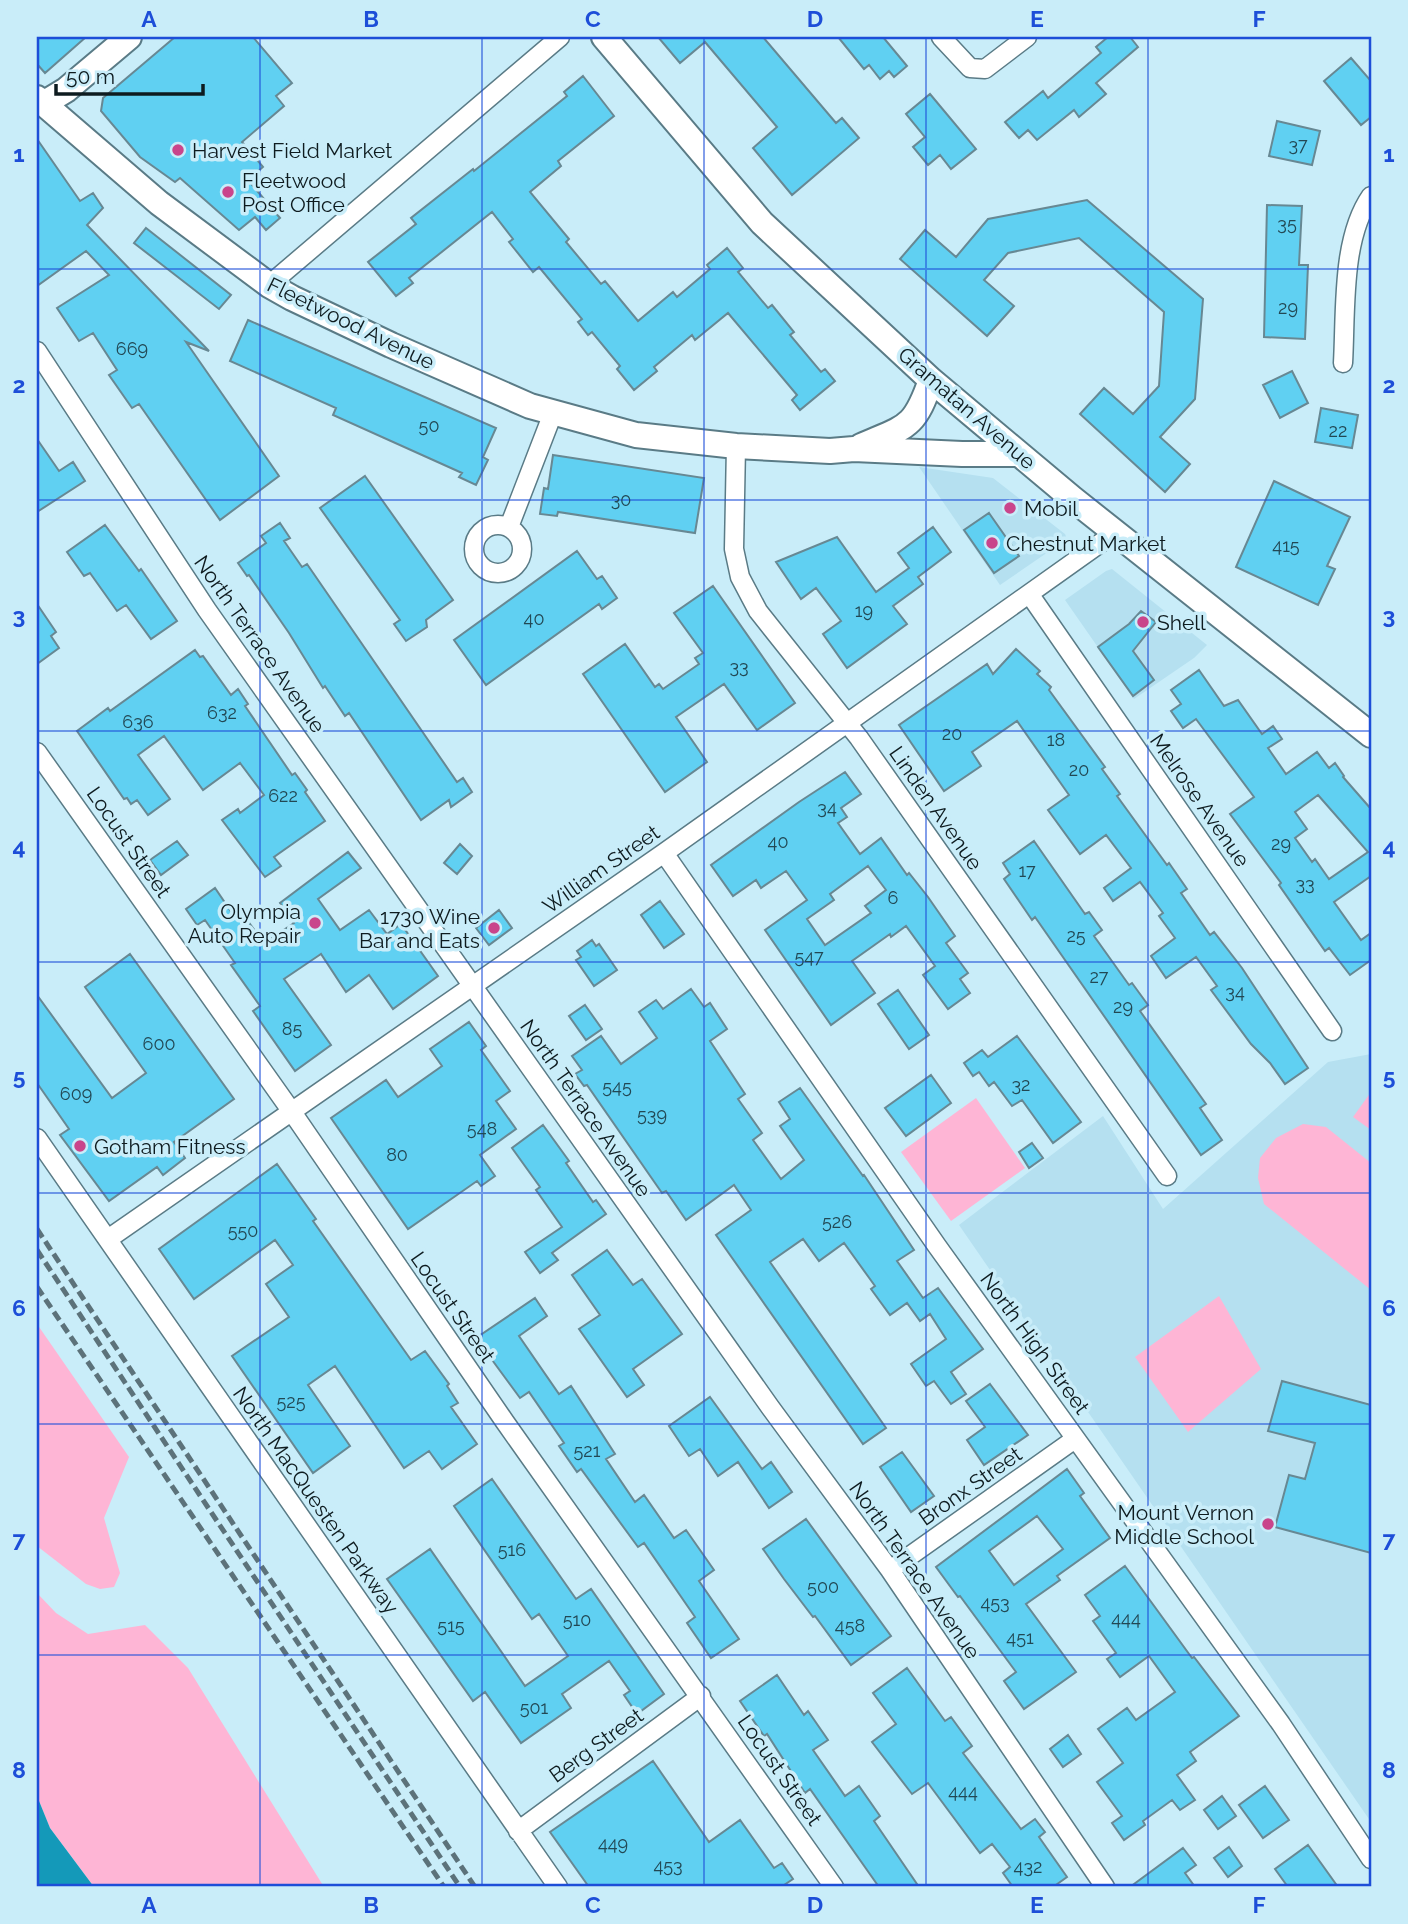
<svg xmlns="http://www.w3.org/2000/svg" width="1408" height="1924" viewBox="0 0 1408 1924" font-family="Raleway,sans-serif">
	<rect width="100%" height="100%" fill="#c9edf9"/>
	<path fill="#b5e0f0" d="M919,467L993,478L1065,534L1067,539L1000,585Z
		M1112,569L1207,645L1194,658L1134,699L1065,600L1106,571Z
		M1371,1054V1822L959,1225L1103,1116L1163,1209L1328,1062Z"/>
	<path fill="#feb5d5" d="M1371,1092V1130L1353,1117Z
		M976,1098L1025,1168L951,1221L901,1152Z
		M1303,1124L1326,1127L1371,1163V1290L1264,1204L1258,1178L1260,1158L1276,1138Z
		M1219,1296L1261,1369L1188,1432L1135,1357Z
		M37,1324L129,1457L104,1518L120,1573L114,1587L100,1589L86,1584L37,1546Z
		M37,1593L56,1613L88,1634L145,1625L188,1668L324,1887H94L50,1828L37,1796Z"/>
	<path fill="#1499b9" d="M37,1796L50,1828L94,1887L37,1886Z"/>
	<path fill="#60d0f2" stroke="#678893" stroke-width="2" fill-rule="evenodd" d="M37,37H86L45,73L37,64Z
		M175,37H253L292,83L276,96L284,106L242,142L263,167L248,180L280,218L266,230L255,217L239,230L180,178L175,182L140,157L101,111L103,98Z
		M658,37H763L836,123L842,118L859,138L792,195L753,148L777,127L705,42L680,63Z
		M838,37H883L907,66L894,77L889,71L880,79L869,65L864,69Z
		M1108,37H1130L1138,47L1096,83L1106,94L1079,117L1074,110L1037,140L1028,130L1019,138L1005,122L1043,91L1048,98L1101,53L1096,47Z
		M1351,58L1371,81V117L1361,125L1324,81Z
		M583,76L614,116L558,161L561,166L530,192L569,239L566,242L601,284L605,281L638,321L673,292L677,297L710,269L707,265L727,248L743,268L738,272L768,308L772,305L794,332L790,335L821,372L825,369L835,381L800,410L792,400L797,395L728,313L695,340L692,335L654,367L657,371L634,390L617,369L620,366L592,332L588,335L578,322L582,319L539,267L533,272L509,242L513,239L492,212L409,278L413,283L396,296L368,262L416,224L411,218L473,169L474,171L567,96L564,92Z
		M930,94L976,149L951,169L940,155L928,165L913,147L925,137L906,114Z
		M1277,121L1320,131L1312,165L1269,156Z
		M37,139L80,201L93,193L103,208L87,225L209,351L186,342L279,476L220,520L139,404L132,408L109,375L117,370L93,333L79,341L57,308L109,275L86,251L37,286Z
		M1087,200L1203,299L1195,399L1160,437L1190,464L1165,492L1080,414L1104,388L1133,414L1159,386L1164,312L1079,238L1008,253L984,280L1014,306L987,336L900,259L925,230L956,257L988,219Z
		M1267,205L1302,206L1299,265H1308L1305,339L1264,337Z
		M146,228L231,295L219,309L134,243Z
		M248,320L496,428L483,457L488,460L476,485L459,477L462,473L333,415L336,408L230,361Z
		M1292,371L1308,403L1280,418L1263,385Z
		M1321,408L1358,415L1352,448L1315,442Z
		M37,439L59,471L73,462L85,481L37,512Z
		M553,455L704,478L695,533L558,512L557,516L540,514L544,488L548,489Z
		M365,476L453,600L426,620L427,627L406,641L394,624L400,620L320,508Z
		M1274,481L1350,517L1327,566L1335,569L1318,605L1236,567Z
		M989,513L1019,556L994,573L964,530Z
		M280,523L290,538L284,541L302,567L307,564L457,782L463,778L472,792L451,807L449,800L421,820L349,713L345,716L325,686L323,688L289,633L249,575L247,576L238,563L266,543L261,536Z
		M105,525L139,571L141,569L177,621L151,639L126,605L117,611L90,573L84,576L67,552Z
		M933,527L951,552L918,577L923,584L893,606L907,624L847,668L823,634L841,621L816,588L801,599L776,562L837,537L876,592L909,568L898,553Z
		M577,551L597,579L602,576L617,598L602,609L599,604L486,685L454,640Z
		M713,586L795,703L757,730L724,684L676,717L707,762L665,792L583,674L625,644L655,687L659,684L663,689L699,664L695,658L703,653L674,613Z
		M37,604L56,632L51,636L59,648L37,664Z
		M1141,611L1156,622L1133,651L1154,680L1133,696L1098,647L1129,624Z
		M1016,649L1040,671L1037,674L1051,687L1049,690L1105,767L1102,769L1120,794L1117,796L1167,865L1169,863L1187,889L1181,893L1210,935L1214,932L1242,968L1308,1068L1285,1084L1270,1063L1251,1044L1211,990L1217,986L1196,957L1166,978L1151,956L1175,938L1159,916L1163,913L1140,882L1113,901L1104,888L1131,868L1106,835L1080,854L1048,810L1069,795L1017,721L972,752L981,766L944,791L899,725L987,664L993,674Z
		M195,650L200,657L203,656L231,695L238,689L248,704L245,706L292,775L295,773L307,790L305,792L325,821L274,857L281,866L265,877L222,820L238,809L240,813L264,795L240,763L203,790L164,736L138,755L170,799L148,815L137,800L131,804L127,798L124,799L77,731L108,708L110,711Z
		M1199,670L1224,706L1238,700L1262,734L1273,726L1282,739L1268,748L1286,774L1317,752L1329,768L1335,763L1344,776L1343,777L1371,809V876L1334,902L1361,940L1371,933V960L1350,975L1329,948L1325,951L1279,885L1281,883L1230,814L1254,797L1196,719L1183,728L1171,711L1181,704L1171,690ZM1318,795L1368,852L1329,879L1315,859L1312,862L1295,838L1307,829L1295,812Z
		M845,772L861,794L841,808L847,817L838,823L860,854L881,838L907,875L909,873L928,897L955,936L946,943L968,973L960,979L970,993L948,1009L923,975L935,966L906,926L891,937L890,934L852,961L875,993L831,1025L765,930L807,900L786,871L761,888L756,880L733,896L711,865L799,802ZM868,866L886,890L865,906L871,913L825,945L807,919L834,900L830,894Z
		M177,841L188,855L161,875L150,860Z
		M1034,841L1085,914L1089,912L1102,930L1094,936L1129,985L1132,983L1148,1005L1140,1011L1206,1104L1200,1108L1222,1140L1201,1155L1035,917L1032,920L1004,879L1010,874L1003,863Z
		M460,844L472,856L457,874L444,863Z
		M348,852L361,868L318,899L340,930L369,910L387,934L401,924L438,976L393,1009L369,975L346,992L321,954L318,956L284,979L331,1045L295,1071L253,1011L260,1006L231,965L235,963L205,920L197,925L186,909L215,888L232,913L239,909L264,943L294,923L280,903Z
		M660,901L684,934L664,948L641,915Z
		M499,910L512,928L489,945L476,928Z
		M592,940L596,946L599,944L617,970L594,986L576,960L581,957L577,951Z
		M130,954L234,1099L174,1142L185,1158L163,1175L157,1167L109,1201L60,1135L69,1129L37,1083V995L112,1098L146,1073L85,987Z
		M691,989L704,1007L710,1003L727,1029L710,1041L745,1094L738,1099L762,1133L753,1140L781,1179L804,1160L780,1126L790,1119L779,1102L800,1088L863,1176L864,1175L914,1250L897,1261L923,1298L938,1288L983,1349L951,1372L966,1394L951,1404L934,1381L926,1386L911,1364L946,1339L930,1314L920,1321L907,1303L890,1315L871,1289L875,1286L844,1243L819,1261L803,1239L770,1262L886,1428L863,1444L716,1235L751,1210L734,1185L686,1220L666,1191L662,1193L587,1085L584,1086L575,1074L582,1070L572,1056L601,1036L621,1064L657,1038L639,1012L656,1000L663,1009Z
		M898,990L929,1035L909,1049L878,1004Z
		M585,1005L602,1029L586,1040L569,1016Z
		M469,1022L486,1046L481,1050L510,1091L496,1101L516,1129L480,1155L495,1176L481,1186L477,1181L408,1229L331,1118L386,1080L398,1097L442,1066L430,1049Z
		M1017,1036L1081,1122L1053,1143L1022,1100L1012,1106L994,1082L989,1086L979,1072L973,1076L964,1063L982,1050L988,1057Z
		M931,1075L951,1103L906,1136L885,1108Z
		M543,1125L569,1161L566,1163L593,1202L596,1200L606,1214L552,1253L558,1260L540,1273L525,1252L562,1227L536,1190L540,1187L512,1148Z
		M1032,1143L1043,1158L1029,1168L1019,1152Z
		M277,1164L316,1219L313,1221L411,1360L425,1351L449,1384L447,1386L458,1403L451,1407L477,1444L442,1469L429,1451L404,1468L335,1366L308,1385L350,1446L313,1473L232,1356L289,1317L266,1284L293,1265L275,1240L194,1299L159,1249Z
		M607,1250L633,1285L642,1279L682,1334L633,1369L644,1385L627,1397L579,1329L600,1315L572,1275Z
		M535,1298L547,1316L519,1336L559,1394L571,1386L615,1454L606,1459L635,1502L644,1495L674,1538L686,1530L714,1570L699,1581L739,1639L711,1658L687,1623L695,1617L644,1543L638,1547L581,1469L577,1472L559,1446L564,1443L529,1392L520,1398L476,1338Z
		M1282,1381L1371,1405V1553L1275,1527L1289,1475L1305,1479L1315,1443L1268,1431Z
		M990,1384L1028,1435L984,1465L967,1440L985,1427L966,1401Z
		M710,1397L762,1469L771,1462L792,1492L769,1508L738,1462L718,1476L700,1449L689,1456L669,1426Z
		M902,1452L934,1496L911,1512L880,1467Z
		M1067,1469L1084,1493L1080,1496L1110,1538L1057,1576L1060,1580L1026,1604L1076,1672L1024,1709L1004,1681L1016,1672L960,1596L958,1597L936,1567ZM1037,1516L1063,1549L1014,1585L989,1551Z
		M492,1479L576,1599L591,1589L664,1694L637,1714L624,1695L630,1691L609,1661L562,1694L571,1708L521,1743L485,1692L473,1701L387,1579L430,1549L525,1686L568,1656L539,1614L532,1619L454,1506Z
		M806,1519L891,1636L851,1665L815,1616L813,1617L784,1579L763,1549Z
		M1125,1566L1192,1658L1194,1657L1239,1716L1190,1752L1196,1761L1177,1775L1195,1800L1180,1810L1172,1800L1143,1821L1145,1825L1124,1840L1112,1823L1122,1816L1097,1782L1123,1763L1098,1729L1127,1708L1136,1720L1175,1692L1149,1656L1120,1677L1107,1659L1116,1653L1093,1621L1100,1616L1085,1595Z
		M907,1668L945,1721L951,1717L972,1746L963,1753L1021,1829L1035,1819L1045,1832L1039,1837L1067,1877L1053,1887H1013L1003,1873L1010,1867L992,1844L980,1853L928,1783L912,1794L872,1742L896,1724L873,1693Z
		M777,1675L804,1715L808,1711L828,1740L813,1750L845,1796L859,1786L880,1816L874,1821L919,1887H879L810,1789L805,1793L767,1734L764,1736L740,1701Z
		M1068,1735L1081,1754L1063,1767L1050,1749Z
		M653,1761L709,1842L740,1820L774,1868L782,1863L793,1879L781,1887H589L550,1832Z
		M1265,1786L1289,1820L1263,1838L1239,1805Z
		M1222,1796L1236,1816L1218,1829L1204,1810Z
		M1308,1845L1338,1887H1288L1275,1869Z
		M1229,1847L1242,1866L1228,1877L1214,1858Z
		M1183,1848L1196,1865L1185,1873L1195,1887H1130Z"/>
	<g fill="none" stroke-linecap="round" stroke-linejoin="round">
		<defs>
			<path id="street" d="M941,37L970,68L985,69L1027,37
				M269,285L560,37
				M37,351L207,610L770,1407L890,1570L1105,1887
				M1343,363C1346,311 1341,239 1371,196
				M736,446L734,549L740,577L758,611L859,738L1167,1176
				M474 549a24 24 0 1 1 48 0a24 24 0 1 1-48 0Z
				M509,527L553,413
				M1030,595L1332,1031
				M37,752L292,1112L505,1422L834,1887
				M664,853L937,1246L1281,1724L1371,1859
				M37,1138L558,1887
				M108,1239L664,853L1116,532
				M890,1570L1075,1439
				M518,1831L701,1696"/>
			<path id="secondary" d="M604,37L762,223L931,380L1073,499L1371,735
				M37,98L159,203L269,285L292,298L391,345L530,406L636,435L736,446L830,451L854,449L962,454H1019
				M43,104L66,90L129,37
				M861,446C907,426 914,429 931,380"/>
		</defs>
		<use href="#street" stroke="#5a7b86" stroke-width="21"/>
		<use href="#secondary" stroke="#5a7b86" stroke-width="28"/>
		<use href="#street" stroke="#fff" stroke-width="18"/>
		<use href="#secondary" stroke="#fff" stroke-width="24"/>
		<path stroke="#5c727a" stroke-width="5" stroke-dasharray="10 5" stroke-linecap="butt" d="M37,1229L475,1887
			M37,1250L460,1887
			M37,1287L444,1887"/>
	</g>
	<path fill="none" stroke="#1d4ed8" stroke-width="2" stroke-opacity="0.55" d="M260,37V1887M482,37V1887M704,37V1887M926,37V1887M1148,37V1887M37,269H1371M37,500H1371M37,731H1371M37,962H1371M37,1193H1371M37,1424H1371M37,1655H1371"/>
	<g fill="#c9458b" stroke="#c9edf9" stroke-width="2.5">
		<circle cx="178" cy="150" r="7"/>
		<circle cx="228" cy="192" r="7"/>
		<circle cx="1010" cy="508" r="7"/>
		<circle cx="992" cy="543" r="7"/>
		<circle cx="1143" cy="622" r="7"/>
		<circle cx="315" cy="923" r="7"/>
		<circle cx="494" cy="928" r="7"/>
		<circle cx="80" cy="1146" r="7"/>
		<circle cx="1268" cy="1524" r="7"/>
	</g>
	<g text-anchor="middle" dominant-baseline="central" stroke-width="7" stroke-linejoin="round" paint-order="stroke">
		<g font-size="18" fill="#224854">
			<text x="1298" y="144">37</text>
			<text x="1287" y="223">35</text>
			<text x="1288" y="307">29</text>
			<text x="132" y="348">669</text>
			<text x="429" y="425">50</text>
			<text x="1338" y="430">22</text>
			<text x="621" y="499">30</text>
			<text x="1286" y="545">415</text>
			<text x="864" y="610">19</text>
			<text x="534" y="618">40</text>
			<text x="739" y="666">33</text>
			<text x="222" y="712">632</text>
			<text x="138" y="721">636</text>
			<text x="952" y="733">20</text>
			<text x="1056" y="739">18</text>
			<text x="1079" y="769">20</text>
			<text x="283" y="795">622</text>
			<text x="827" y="807">34</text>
			<text x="778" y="841">40</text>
			<text x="1281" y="843">29</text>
			<text x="1027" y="870">17</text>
			<text x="1305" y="883">33</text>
			<text x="893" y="897">6</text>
			<text x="1076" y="935">25</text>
			<text x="809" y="956">547</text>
			<text x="1099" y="976">27</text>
			<text x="1235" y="991">34</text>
			<text x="1123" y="1006">29</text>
			<text x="292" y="1028">85</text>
			<text x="159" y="1043">600</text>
			<text x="1021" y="1084">32</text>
			<text x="617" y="1086">545</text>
			<text x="76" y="1093">609</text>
			<text x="652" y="1114">539</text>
			<text x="482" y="1128">548</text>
			<text x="397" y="1154">80</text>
			<text x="837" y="1221">526</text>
			<text x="243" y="1230">550</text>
			<text x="291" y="1401">525</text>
			<text x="587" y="1450">521</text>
			<text x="512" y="1549">516</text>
			<text x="823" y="1586">500</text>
			<text x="995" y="1602">453</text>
			<text x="1126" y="1618">444</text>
			<text x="577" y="1619">510</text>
			<text x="451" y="1625">515</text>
			<text x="850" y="1625">458</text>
			<text x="1020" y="1637">451</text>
			<text x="534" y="1707">501</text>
			<text x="963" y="1791">444</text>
			<text x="613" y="1843">449</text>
			<text x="668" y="1865">453</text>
			<text x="1028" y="1866">432</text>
		</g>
		<g font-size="21" fill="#0e1b1f" stroke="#c9edf9" text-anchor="start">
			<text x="192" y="150">Harvest Field Market</text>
			<text x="242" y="180">Fleetwood<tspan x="242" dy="24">Post Office</tspan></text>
			<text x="1024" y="508">Mobil</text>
			<text x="1006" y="543">Chestnut Market</text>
			<text x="1157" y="622">Shell</text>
			<text x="301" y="911" text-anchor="end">Olympia<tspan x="301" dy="24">Auto Repair</tspan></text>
			<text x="480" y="916" text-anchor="end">1730 Wine<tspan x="480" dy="24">Bar and Eats</tspan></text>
			<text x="94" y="1146">Gotham Fitness</text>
			<text x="1254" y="1512" text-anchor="end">Mount Vernon<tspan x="1254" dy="24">Middle School</tspan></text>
		</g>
		<g font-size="21" fill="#0e1b1f" stroke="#c9edf9">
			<text transform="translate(351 323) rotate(26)">Fleetwood Avenue</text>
			<text transform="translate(967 408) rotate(41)">Gramatan Avenue</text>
			<text transform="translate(260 644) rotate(55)">North Terrace Avenue</text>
			<text transform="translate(1200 800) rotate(55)">Melrose Avenue</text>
			<text transform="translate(936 808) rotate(55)">Linden Avenue</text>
			<text transform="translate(129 842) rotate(55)">Locust Street</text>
			<text transform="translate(601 869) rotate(-35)">William Street</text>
			<text transform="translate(586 1108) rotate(55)">North Terrace Avenue</text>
			<text transform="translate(453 1307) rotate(55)">Locust Street</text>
			<text transform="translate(1035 1343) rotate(54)">North High Street</text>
			<text transform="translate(970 1486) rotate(-35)">Bronx Street</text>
			<text transform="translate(316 1500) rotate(55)">North MacQuesten Parkway</text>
			<text transform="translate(915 1570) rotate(55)">North Terrace Avenue</text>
			<text transform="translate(596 1745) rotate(-36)">Berg Street</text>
			<text transform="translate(780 1770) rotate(55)">Locust Street</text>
		</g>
	</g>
	<rect width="1408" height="1924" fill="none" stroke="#c9edf9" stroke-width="77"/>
	<path d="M56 84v10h147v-10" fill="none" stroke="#0e1b1f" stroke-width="3.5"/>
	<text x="66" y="84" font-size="21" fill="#0e1b1f" stroke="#c9edf9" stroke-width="5" paint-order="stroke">50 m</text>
	<rect x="38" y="38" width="1332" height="1847" fill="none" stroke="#1d4ed8" stroke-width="2.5"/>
	<g font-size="23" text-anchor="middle" font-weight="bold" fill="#1d4ed8">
		<text x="149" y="27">A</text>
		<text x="371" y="27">B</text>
		<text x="593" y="27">C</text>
		<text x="815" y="27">D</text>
		<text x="1037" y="27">E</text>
		<text x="1259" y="27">F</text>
		<text x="19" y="162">1</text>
		<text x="1389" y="162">1</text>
		<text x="19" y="393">2</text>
		<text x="1389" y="393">2</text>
		<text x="19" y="624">3</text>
		<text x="1389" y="624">3</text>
		<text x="19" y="855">4</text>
		<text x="1389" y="855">4</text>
		<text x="19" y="1085">5</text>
		<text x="1389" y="1085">5</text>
		<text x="19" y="1316">6</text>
		<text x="1389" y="1316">6</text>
		<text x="19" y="1547">7</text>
		<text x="1389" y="1547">7</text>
		<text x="19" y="1778">8</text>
		<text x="1389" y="1778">8</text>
		<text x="149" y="1913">A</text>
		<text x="371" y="1913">B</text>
		<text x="593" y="1913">C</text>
		<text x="815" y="1913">D</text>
		<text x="1037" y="1913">E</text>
		<text x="1259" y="1913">F</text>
	</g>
</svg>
